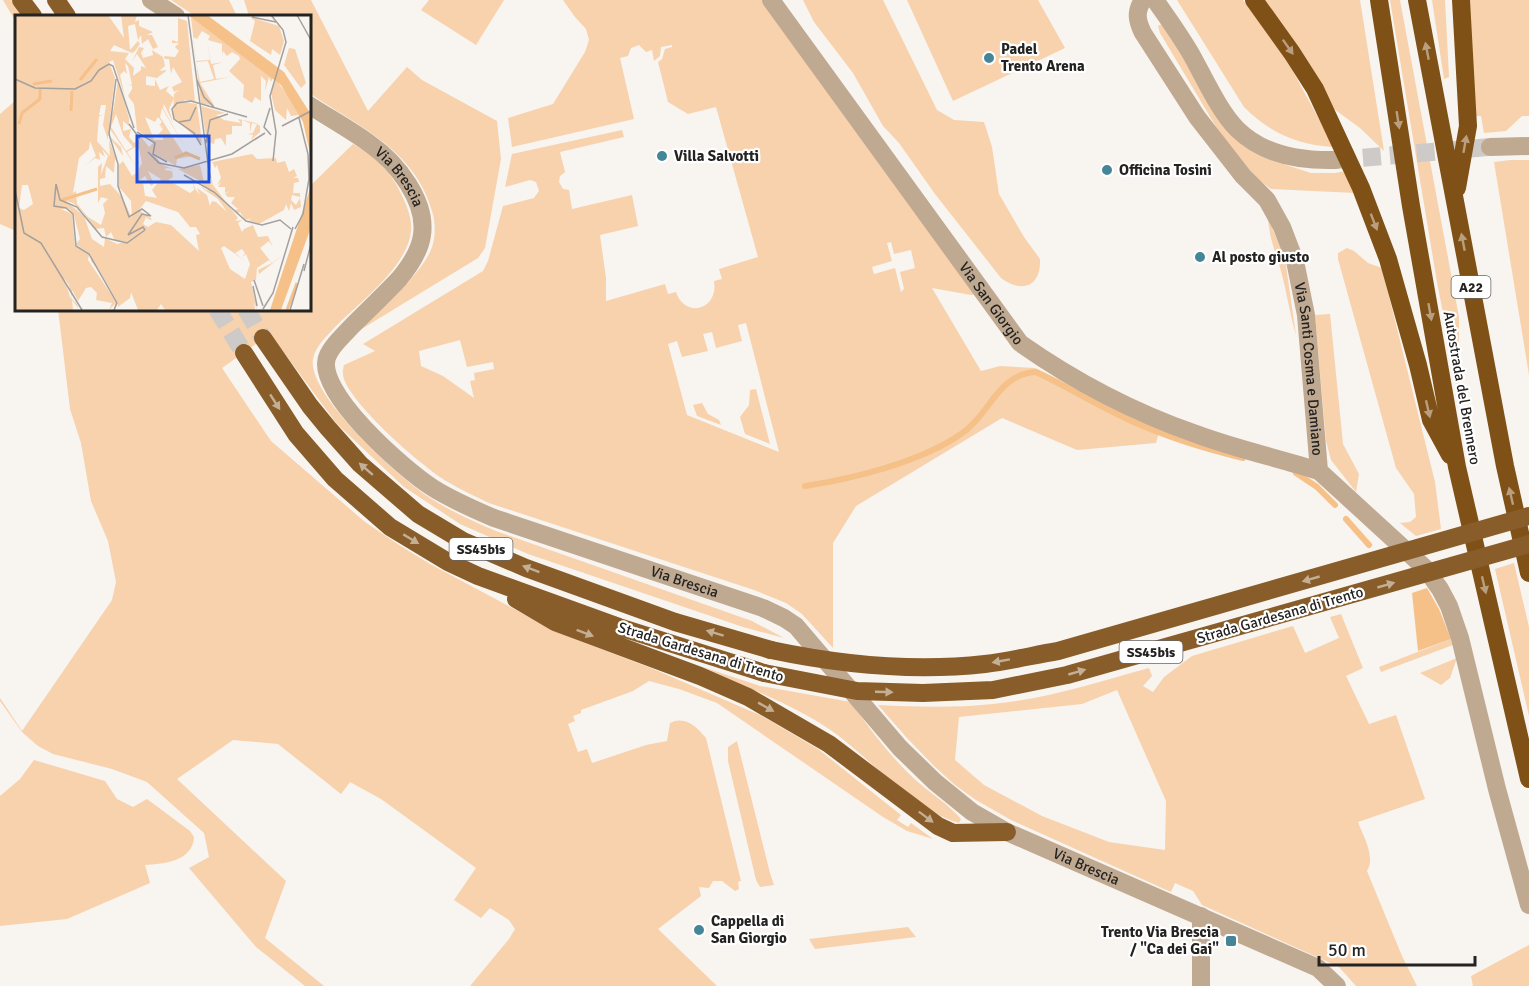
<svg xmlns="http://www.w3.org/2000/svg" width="1529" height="986" viewBox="0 0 1529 986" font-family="Signika,sans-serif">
	<rect width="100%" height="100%" fill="#f8f4f0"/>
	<path fill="#f7d2ad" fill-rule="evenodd" d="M3,0H11L22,16H16V22Z
		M171,0H229L237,16H195Z
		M244,0H311L368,111L407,67L422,80L497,121L501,159L485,248L478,258L355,333C378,311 416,280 430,252C436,240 436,224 432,211C415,150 358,126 309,93V16H249Z
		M429,0H504L476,45L421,10Z
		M563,0H764L978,294L971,295L932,288L981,371L1000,366L1035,368L1160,428L1156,443L1077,450L1002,418L856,506L833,543V648L802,614L786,603L754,590L489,503C475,496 461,490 448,482C421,466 354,407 344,379C342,374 343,369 344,365L375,351L363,344L483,271L488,261L503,206L534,198L539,191L536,182L530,180L505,187L512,154L622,130L624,137L560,152L565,172L560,176L559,182L563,189L569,190L572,209L632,195L638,226L600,235L606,278V301L665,284L668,294L676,292C685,319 719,310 714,281L722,279L719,269L758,257L716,107L688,114L668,102L658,62L662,59L665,49L672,47V45L661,47L660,56L654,61L652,50L646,52L639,45L631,48L628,56L620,58L634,119L512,147L508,118L553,104L585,52L589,40L586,29L575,17ZM891,242L894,254L911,250L915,268L900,272L904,289L901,292L895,268L874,274L872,267L892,261L887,243ZM746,323L779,452L687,415L668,344L677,341L682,357L708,351L703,334L712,332L716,348L742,341L738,325ZM460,340L467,367L493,362L494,369L474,373L475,380L470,381L474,398L443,376L421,366L419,351Z
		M803,0H883L937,110L954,120L984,122L992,147L999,194L1024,237L1040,259C1041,288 1021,293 1001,278L935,194L899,143L883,126L853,73L814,22Z
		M907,0H1038L1065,48L953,101Z
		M1177,0H1243L1283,53L1334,147C1298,145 1270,133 1244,107Z
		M1263,0H1360L1384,151L1360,128L1334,109L1318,79Z
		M1390,0H1400L1459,317V396L1437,282Z
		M1432,0H1445L1449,77L1444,79Z
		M1466,0H1529V116H1522L1506,131L1484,133L1481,116H1475Z
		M1162,24L1271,160L1311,173H1335L1346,171L1356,193L1271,189L1260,181L1239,159L1218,130L1160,33L1158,26Z
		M16,100V231L0,224V114Z
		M353,144C377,157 393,174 404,200C408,209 412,220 411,231C408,266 360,302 336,326C328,335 315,346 313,359C307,395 398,476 427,496C448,510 472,521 496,531L752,621L784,638L743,627L528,554L460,524L404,487L337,424L270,334L222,368L271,441L365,522L399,545L430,564L542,624L580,641L651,668L762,716L818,749L901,815L897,820L908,827L911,823L933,839L907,831L883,817L717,703L679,689L649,681L633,691L581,710V713L573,716L575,721L568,724L578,752L587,749L592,763L646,745L667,741L670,723C685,715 697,727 706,738L741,881L738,882L739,889L735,891L722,881H713L709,888L699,887L701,896L658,929L717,986H470L509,939L515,929L509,920L490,908L481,918L454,900L476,868L381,799L350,782L341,794L278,744L233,740L177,779L286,881L265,938L324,986H305L256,947L189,868L209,857L204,833L147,782L112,769L53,754L38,746L22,732L0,701V698L22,731L112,600L116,582L108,541L91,501L81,443L70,409L58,309H309V187Z
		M1510,160H1529V375L1494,162Z
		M1268,218L1285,259L1296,335C1289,311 1286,287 1279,264C1273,245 1270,239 1268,218Z
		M1347,248L1354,251L1368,263L1382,268L1435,482L1441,529L1416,536L1400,523L1410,522L1416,517L1414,494L1396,468L1338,259V253Z
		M1330,314L1343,444L1359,474L1356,492L1331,460L1326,441L1315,315Z
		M756,389L770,444L745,434L740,417L749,405L750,390Z
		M702,403L708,414L719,420L721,425L697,416L693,405Z
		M1514,563L1529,627V716L1495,569Z
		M1341,614L1363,668L1346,676L1369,724L1396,715L1425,799L1358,822C1363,836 1376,857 1367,871L1402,956L1417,986H1356L1339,967L1202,905L1193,891L1175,883L1171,892L1011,820L976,800L955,785L934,766L907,738L878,705C917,707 955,708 993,704C1046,699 1098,682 1149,668L1152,676L1143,686L1153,692L1164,677L1192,656L1293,626L1305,653L1339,638L1330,617ZM1117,690L1166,801L1165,850L1109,842L1042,816L984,785L955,760L959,717L1082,704Z
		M1451,639L1453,645L1381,672L1379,667Z
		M1457,658L1450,678L1441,685L1420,673Z
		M703,667L760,686L851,702C871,731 892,759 919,783C933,795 949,805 961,819L959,823C910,808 873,760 832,731C793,704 746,688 703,667Z
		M737,741L770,873L774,885L760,887L756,880L728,761V747Z
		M34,760L105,781L117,799L133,807L147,799L190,831L194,837C193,861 164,864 145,865L150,883L67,919L0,926V796L20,779Z
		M908,927L916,937L815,949L809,939Z
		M1529,945V986H1473L1471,976Z"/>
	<path fill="#f5c189" d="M1427,588L1439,609L1451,639L1418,651L1412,593Z"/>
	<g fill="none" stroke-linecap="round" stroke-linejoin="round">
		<path stroke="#f5c189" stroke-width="6" d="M1296,473L1317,487L1335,505
			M805,486C852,479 921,462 961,434C990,415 997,374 1036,372C1070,388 1102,408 1136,423C1170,438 1206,449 1243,458
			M1346,519L1369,545"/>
		<path stroke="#cecac7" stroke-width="18" stroke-dasharray="18 9" stroke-linecap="butt" d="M1336,160L1490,147"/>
		<path stroke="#cecac7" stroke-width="18" stroke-dasharray="18 9" stroke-linecap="butt" d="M217,309L244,353
			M246,309L263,338"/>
		<g stroke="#c0a991" stroke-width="18">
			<path id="s1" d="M771,0L1020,343C1074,381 1133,412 1196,434C1236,449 1278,458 1319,471"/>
			<path id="s2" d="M1143,0C1135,12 1137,21 1143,33L1197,117L1243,176L1267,200L1282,227L1295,261L1306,315L1319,471L1425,568L1440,589L1449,606L1460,638L1497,789L1529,905"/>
			<path d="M1155,0C1167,17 1180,35 1191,54C1204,77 1219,111 1237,129C1263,155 1301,161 1336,160"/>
			<path d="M1490,147L1529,146"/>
			<path d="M1201,986V916"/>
		</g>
		<g stroke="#c0a991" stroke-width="18">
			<path d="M151,0L176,16"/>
			<path id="s3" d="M309,105C329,118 351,130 370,144C397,163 427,201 422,235C420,251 409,267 399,279C384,295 367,311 351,327C343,336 333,344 328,355C311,389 406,471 433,488C452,500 473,509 494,518L763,608L784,618L796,626L900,748L935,782L972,812L1007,832L1318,968L1337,986"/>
		</g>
		<path stroke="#885d2a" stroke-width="18" d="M21,0L33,16
			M56,0L67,16
			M263,338L310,406L328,428L360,464L418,514L463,541L526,568L675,622L771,650
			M244,353L296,434L335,479L390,527L448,562L478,576L619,627L764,673
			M516,599L555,622L700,676L748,697L829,744L938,826L953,833L1007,832"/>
		<path stroke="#7f5117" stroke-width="18" d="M1254,0L1292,53L1315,89L1361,188L1388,259L1418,365L1431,420L1450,455
			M1379,0L1411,206L1457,467L1529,779
			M1417,0L1505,466L1529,573
			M1457,188L1468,126L1461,0"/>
		<path stroke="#885d2a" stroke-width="18" d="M771,650C842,665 913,672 985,664C1010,661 1034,655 1058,651L1529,516
			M764,673L857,691L923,693L993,690L1067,675L1529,544"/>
	</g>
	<defs><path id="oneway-solid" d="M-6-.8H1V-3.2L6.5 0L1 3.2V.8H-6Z" transform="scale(1.5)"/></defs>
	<g fill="#b99f7f">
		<use href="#oneway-solid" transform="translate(1288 47) rotate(55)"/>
		<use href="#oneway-solid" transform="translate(1427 51) rotate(-101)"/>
		<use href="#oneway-solid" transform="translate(1398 120) rotate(81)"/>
		<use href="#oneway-solid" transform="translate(1465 144) rotate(-80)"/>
		<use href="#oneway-solid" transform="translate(1374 222) rotate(69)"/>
		<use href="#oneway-solid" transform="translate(1463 242) rotate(-101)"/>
		<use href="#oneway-solid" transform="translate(1430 312) rotate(80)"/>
		<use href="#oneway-solid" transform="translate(1428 409) rotate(77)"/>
		<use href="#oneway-solid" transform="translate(1511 496) rotate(-103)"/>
		<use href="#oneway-solid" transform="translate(1484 585) rotate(77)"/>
	</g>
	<g fill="#c4ae94">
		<use href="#oneway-solid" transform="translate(275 402) rotate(57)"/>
		<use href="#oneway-solid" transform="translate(366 469) rotate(-139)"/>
		<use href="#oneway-solid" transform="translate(411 539) rotate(31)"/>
		<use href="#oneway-solid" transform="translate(531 569) rotate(-159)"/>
		<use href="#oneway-solid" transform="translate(1311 579) rotate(164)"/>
		<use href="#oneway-solid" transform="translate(1386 585) rotate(-16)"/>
		<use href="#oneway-solid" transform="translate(585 633) rotate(21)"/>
		<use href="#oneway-solid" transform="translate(715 633) rotate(-163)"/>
		<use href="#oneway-solid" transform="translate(1001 661) rotate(170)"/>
		<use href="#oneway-solid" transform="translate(1077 672) rotate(-16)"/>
		<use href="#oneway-solid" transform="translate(884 692) rotate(2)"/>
		<use href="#oneway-solid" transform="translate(766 707) rotate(29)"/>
		<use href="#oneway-solid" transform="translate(926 817) rotate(37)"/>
	</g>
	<g fill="#448698" stroke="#fff" stroke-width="2">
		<circle cx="989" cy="58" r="6"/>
		<circle cx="662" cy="156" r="6"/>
		<circle cx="1107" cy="170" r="6"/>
		<circle cx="1200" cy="257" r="6"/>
		<circle cx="699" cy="930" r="6"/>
		<rect x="1225" y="935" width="12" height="12" rx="3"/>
	</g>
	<g text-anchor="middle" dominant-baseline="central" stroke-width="4.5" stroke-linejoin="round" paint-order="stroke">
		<g fill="#fff" stroke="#666564" stroke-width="1.5">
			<rect x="1451.5" y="276" width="39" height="22" rx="4.5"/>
			<rect x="449.5" y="538" width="63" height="22" rx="4.5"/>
			<rect x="1119.5" y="641" width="63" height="22" rx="4.5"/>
		</g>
		<g font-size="14" font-weight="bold" fill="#242321">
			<text x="1471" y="287">A22</text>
			<text x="481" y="549">SS45bis</text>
			<text x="1151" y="652">SS45bis</text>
		</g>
		<g font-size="15" font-weight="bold" fill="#242321" stroke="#fff" text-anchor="start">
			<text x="1001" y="49">Padel<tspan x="1001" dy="17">Trento Arena</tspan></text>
			<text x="674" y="156">Villa Salvotti</text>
			<text x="1119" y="170">Officina Tosini</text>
			<text x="1212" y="257">Al posto giusto</text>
			<text x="711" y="921">Cappella di<tspan x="711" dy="17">San Giorgio</tspan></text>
			<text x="1219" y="932" text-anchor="end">Trento Via Brescia<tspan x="1219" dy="17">/ "Ca dei Gai"</tspan></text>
		</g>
		<g font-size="15" fill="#242321" stroke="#fff">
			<text stroke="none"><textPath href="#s3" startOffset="117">Via Brescia</textPath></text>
			<text stroke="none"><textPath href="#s1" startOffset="375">Via San Giorgio</textPath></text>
			<text stroke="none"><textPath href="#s2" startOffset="420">Via Santi Cosma e Damiano</textPath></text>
			<text transform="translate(1462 388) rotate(80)">Autostrada del Brennero</text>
			<text stroke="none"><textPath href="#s3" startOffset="782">Via Brescia</textPath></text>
			<text transform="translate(1280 615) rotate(-16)">Strada Gardesana di Trento</text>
			<text transform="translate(701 652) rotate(17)">Strada Gardesana di Trento</text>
			<text stroke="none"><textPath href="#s3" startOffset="1286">Via Brescia</textPath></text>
		</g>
	</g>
	<g transform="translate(15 15)">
		<rect width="296" height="296" fill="#f8f4f0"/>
		<path d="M0,0H93L109,23L106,0H122L120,7L124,5V11L138,17L132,20H137L143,32L138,34L133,24L127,29L126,20L123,25L120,9L113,11L115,35L123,26L125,29L120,36L117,38L99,30L95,36L114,38L110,44L119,53L118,61L126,55V51L131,53L122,39L117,47L124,32L129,33L126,38L128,43L138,40L137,35L148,42L150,51L144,56L151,55V56L142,63L131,61V70L140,71V64L145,75L154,71L151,76L159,83L154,94L158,108L149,89L148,93L171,134L147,93L145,102L168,138L177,141L162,144L161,151L137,137L148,150L158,154L152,153L149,155L157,156L158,162L153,165L175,178L179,175L178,167L180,174L185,180L182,173L192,180L195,191L197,186L201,187L212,197L203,184L188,174L185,167L189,174L194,176L185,166L163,154L185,150L189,167L194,165L197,171L193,147L198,170L223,203L220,206L227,205L223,208L227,217L229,214L238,210L243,222L253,221L258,232L254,226L245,233L257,248L268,240L244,259L243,255L257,248L254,245L242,253L241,265L236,267L242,295L239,287L240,295H150L146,289L142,295H123L116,277L115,283L103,292V288L85,257L76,246V240L61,229L65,224L59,200L53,193L46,194L57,199L60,231L74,240L73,245L102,288L99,295L100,289L94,295L97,288L81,285L82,278L76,272L71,273L63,286L57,275V283L54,270L49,263L55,282L62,289L63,293L57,285L58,295H0ZM98,45L110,82L105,60L109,56L112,59L110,48L113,51L117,69L113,71L117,70V74L113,81L119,89L122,115L139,127L134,132L127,123L119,128L114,122L116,114L108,116V106L114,111V103L103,64L99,92L94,110L100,63L94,47ZM86,90H91L88,110L93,125V120L108,141L106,132L95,122V114L124,156L117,161L108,146L104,150V172L116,186L117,203L107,182L95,169L85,171V164L94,162L90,163L91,151L99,158L100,144L102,146L94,125L95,141L82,126L84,101H88L84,100ZM101,99L108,120L118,132L111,136L96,112ZM130,102L140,107L143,102L147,107L144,110L150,112L145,111L148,114L142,121L148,120V125H139ZM75,126L81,141L70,151L80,143L85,145L84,137L90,142L87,134L93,141L86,160L87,148L83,152V188L86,182L93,184L88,189L90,198L86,210L73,202L62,189L61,176L58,178L64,143L74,134ZM120,132L124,134L127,148L123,155L112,137ZM133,156L146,164L137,175L142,183L130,181L128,167L121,168L130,161L136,171L139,169ZM7,170H13L18,189L9,195L4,193ZM51,186L58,188L68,197L80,214L89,213L91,222L96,217L100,226L110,227L102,229L90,223L89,232L77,224L69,201ZM131,186L163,197L175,212H181L185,219L181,220L184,236L156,210L141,207L133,212L128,209L131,202L135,205L137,204L124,195ZM209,231L230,246L220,238L227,234L230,238L227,242L231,239L235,249L230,264L215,254L206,233ZM176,2L258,62L256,67L254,62L250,76L251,66L246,61V86L240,82L237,88L228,82L229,70L214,56L225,44L224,41L217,37L212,41L208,36L207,40V29L193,25L195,21L187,16L182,24L178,22L181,46L195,45L192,25L196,49L209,47L198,50L201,64L216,62L185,68L199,90L186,89ZM193,46L199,64L185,67L181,47ZM235,2L264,11L269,26L265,40L257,34L256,40L235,26L240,6ZM163,3L172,6L180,87L170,85L159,94L168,87L182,89L187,128L158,102L159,79L164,75L159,77L157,72L167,67L158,52L156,59L154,44H150L149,41L160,42L164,36L160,32L164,28H157V25L163,27ZM274,33L280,34L291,68L286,73L269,50ZM260,64L276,84L284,100L276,101L272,93L271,105L260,95L256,78ZM186,91L210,98L201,100L209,105L226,108L223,104L241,108L245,111V117L236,125L238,120L233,119L238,118L242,109L237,108L235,117V108L227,105V111H217V119L211,120V131L206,123L200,124L199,129L192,127ZM237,139L242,144L261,143L262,148L270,146L274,157L279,154L282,161L278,163H283L284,166V172V167L279,168L278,178H285V182L277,180L276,185L281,190L285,183L286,192L279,195L276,188L274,196L271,189L269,195L244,209L233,205L238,203L230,205L225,197L222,199L219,195L223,194L216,188L220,182H213L210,179L215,176L210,178V172H203L206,167L202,170L206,163L202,150L200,153L197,147Z" fill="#f7d2ad" fill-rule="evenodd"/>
		<path d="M173,0H192L269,57L295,98V138L288,107L266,70ZM295,174V215L266,295H255Z" fill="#f5c189"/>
		<path fill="none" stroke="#f5c189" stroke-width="3" d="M65,65L82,44M18,69L37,66M56,96L57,76M4,109L7,98L25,84V74M160,143L171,138L185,144M47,185L82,174M272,295L282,268"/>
		<path fill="none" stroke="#a3a09d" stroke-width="1.5" d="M173,0L195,163M256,0L268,15L271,27L255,81L261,117L258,146M282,0L296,25M237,2L261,7M84,55L94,49L98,51L119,113M0,64L20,73L60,74L76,66L84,55M101,64L94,119L103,149V171L114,202L127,194L136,201L127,199L113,220L128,212L130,215M182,65L189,82L199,92M255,93L249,112L256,120M164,107L175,105L181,92M114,109L125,124M267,111L296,96M122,117L140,128L138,139L152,147M191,128L195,105L213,99M186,130L179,118L159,104L157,94L162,88L176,86L232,102M133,137L144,148L169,153L217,139L250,118M169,160L199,177L231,206L247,210L265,205L276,214M0,175L9,218L26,228L67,295M280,214L288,199L294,164L293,139L284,103M289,256L296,229M239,265L248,291M238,271L242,291M248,294L258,278L278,212L276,218M99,295L102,288L74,239L61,231L58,199L51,193L39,191L41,169L45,185L62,192L87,222L112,228L130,215M275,295L289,249"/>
		<path fill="#1d4ed8" fill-opacity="0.15" stroke="#1d4ed8" stroke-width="3" d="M122,121H194V167H122Z"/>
		<rect width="296" height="296" fill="none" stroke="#242321" stroke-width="3"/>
	</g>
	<path d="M1319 956v9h156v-9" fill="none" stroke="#242321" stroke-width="3"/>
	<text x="1328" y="956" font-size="18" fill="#242321" stroke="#ffffff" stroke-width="4.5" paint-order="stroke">50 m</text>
</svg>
